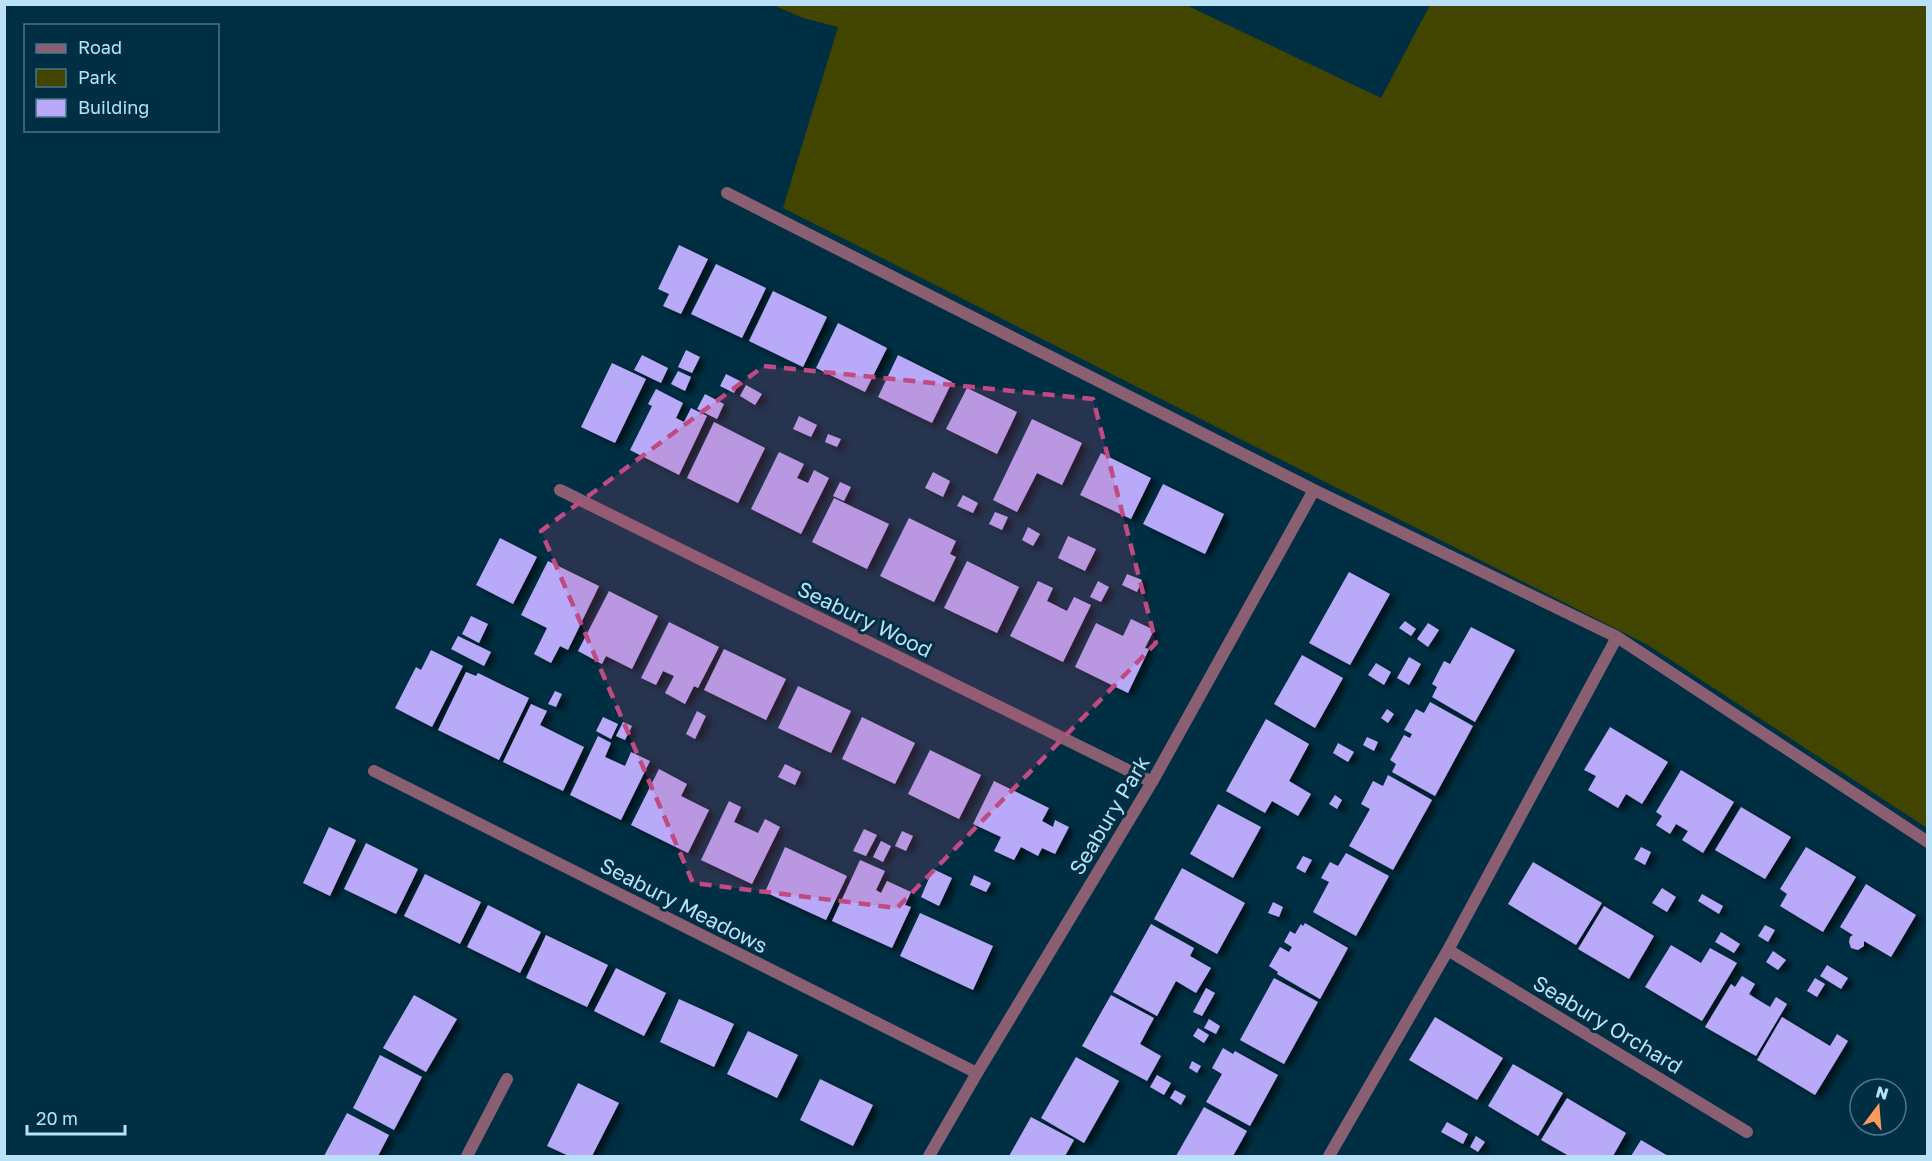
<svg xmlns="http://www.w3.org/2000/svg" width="1932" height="1161" viewBox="0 0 1932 1161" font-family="'Golos Text',sans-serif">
	<defs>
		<filter id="shadow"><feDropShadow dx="6" dy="4" stdDeviation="3" flood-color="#0009"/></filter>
	</defs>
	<rect width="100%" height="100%" fill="#002f43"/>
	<path fill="#424500" d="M773,5H1186L1381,98L1430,5H1927V828L1648,645L783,208L838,27L803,18Z"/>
	<path fill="#b9aaf9" filter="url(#shadow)" d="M679,245L708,259L681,314L663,306L669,294L658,289Z
		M716,264L766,288L742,338L691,314Z
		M773,291L827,317L803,367L749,341Z
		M838,323L887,348L865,392L816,368Z
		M686,350L700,357L692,373L678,367Z
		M642,355L668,368L661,383L634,370Z
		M898,355L952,382L932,423L878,397Z
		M612,363L646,379L615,443L581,427Z
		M678,371L691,377L685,391L671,384Z
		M726,374L740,381L734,393L720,386Z
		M746,385L762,394L755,405L740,396Z
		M967,388L1017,412L997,454L946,429Z
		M656,389L683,403L676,418L684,422L691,408L707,416L679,475L630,450L652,406L648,404Z
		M705,394L724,404L717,419L697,409Z
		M799,416L817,425L811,437L793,429Z
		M1032,419L1082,443L1062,485L1037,473L1017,512L993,500Z
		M714,422L765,448L738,503L687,478Z
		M828,434L841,439L837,447L825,442Z
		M779,452L804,464L797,478L808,483L814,470L829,478L801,534L751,509Z
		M1101,453L1151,478L1131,519L1080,495Z
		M933,472L950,481L943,497L925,488Z
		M840,482L851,487L844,501L833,496Z
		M1163,484L1224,514L1205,554L1143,524Z
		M963,495L978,503L973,513L957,506Z
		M834,498L889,524L867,569L812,542Z
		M995,512L1008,517L1002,530L989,524Z
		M909,518L956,541L950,554L956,557L934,602L880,576Z
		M1028,527L1040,534L1033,546L1022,540Z
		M1068,536L1096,549L1085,571L1058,558Z
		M500,538L537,557L513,604L476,585Z
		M548,561L599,586L568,650L560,646L551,663L534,654L547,628L521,615Z
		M967,561L1019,587L997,633L944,608Z
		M1349,572L1390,594L1350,665L1309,643Z
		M1127,574L1142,580L1137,592L1122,585Z
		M1038,581L1053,588L1047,601L1067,611L1074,597L1091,605L1063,662L1010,636Z
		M1098,581L1109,587L1101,602L1090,597Z
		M609,591L658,616L632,669L606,656L602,664L578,651Z
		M471,616L488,624L479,643L462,634Z
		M1131,619L1154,630L1145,648L1149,649L1128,693L1075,667L1096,623L1123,636Z
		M1405,621L1416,629L1411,636L1399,628Z
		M669,622L719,647L698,688L694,686L685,704L665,693L674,676L663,671L656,685L641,678Z
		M1428,623L1439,630L1428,647L1417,639Z
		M1471,627L1515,650L1475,722L1432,697L1437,687L1432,684L1444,661L1450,664Z
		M458,636L491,652L484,666L451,649Z
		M724,649L786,679L766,720L704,690Z
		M431,650L463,666L432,727L395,708L416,667L421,670Z
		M1302,655L1343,678L1315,728L1274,704Z
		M1409,657L1421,664L1409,685L1397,678Z
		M1376,663L1391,672L1384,685L1368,675Z
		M466,672L476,676L478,673L529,698L499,760L438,730Z
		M798,686L851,711L831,753L778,728Z
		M555,691L562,694L556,707L548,704Z
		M1430,702L1473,726L1435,796L1392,772L1396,764L1390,760L1404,735L1410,738L1412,734L1404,730L1416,709L1424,713Z
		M531,704L547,711L540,725L584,747L563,791L503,762Z
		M1387,709L1394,714L1388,723L1381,718Z
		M697,711L706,716L695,739L686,734Z
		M603,717L618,724L611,739L596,731Z
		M862,717L915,743L895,784L842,759Z
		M1266,719L1309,744L1289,781L1311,794L1298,816L1272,801L1265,813L1226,791Z
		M623,722L632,726L625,740L616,736Z
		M1610,727L1668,762L1642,804L1626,794L1618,808L1588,790L1596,776L1584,770Z
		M598,736L611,743L605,757L625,766L631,752L650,761L621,820L570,795Z
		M1367,737L1378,742L1374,751L1363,745Z
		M1338,743L1354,752L1348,762L1333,753Z
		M930,750L981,775L959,819L908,794Z
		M785,764L801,772L795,785L778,777Z
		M659,769L687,784L681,796L709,810L688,853L631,825Z
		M1681,770L1734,802L1703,853L1682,840L1688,831L1676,824L1670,834L1656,825L1662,816L1656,812Z
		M1388,775L1432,800L1393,870L1349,846L1370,809L1361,804L1373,781L1383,786Z
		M994,781L1049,808L1042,821L1053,827L1055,820L1069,827L1055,854L1042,848L1038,856L1021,847L1014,860L994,851L1001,837L973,824Z
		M1335,795L1342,800L1337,809L1329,804Z
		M729,801L741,807L734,822L758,833L765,819L780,827L752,884L701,860Z
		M1218,804L1261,827L1233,878L1190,854Z
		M1741,807L1791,837L1765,879L1715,850Z
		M329,827L356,840L330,896L303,883Z
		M864,829L877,835L866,856L853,851Z
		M902,831L913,836L906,851L895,846Z
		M881,841L891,846L883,862L873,857Z
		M366,843L418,869L396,914L344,889Z
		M785,847L847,876L826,920L765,892Z
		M1641,847L1651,852L1645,865L1634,859Z
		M1806,847L1856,877L1823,932L1780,906L1787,894L1780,889Z
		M1346,853L1389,876L1356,936L1313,912L1329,882L1321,878L1330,862L1338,866Z
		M1303,856L1312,860L1305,873L1296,868Z
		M860,860L885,871L876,890L881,893L887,881L911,892L905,905L911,907L892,948L832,921Z
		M1533,862L1602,903L1576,945L1508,904Z
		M1182,868L1245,903L1217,954L1154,919Z
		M933,869L952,878L939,906L921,897Z
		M425,874L481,902L460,944L404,916Z
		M974,875L991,883L986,892L970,885Z
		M1866,884L1916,915L1891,957L1864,941V946L1858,950L1851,948L1849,942L1850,937L1853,935L1840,927Z
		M1662,888L1676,897L1667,912L1652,903Z
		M1702,894L1723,906L1719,914L1698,901Z
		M1273,902L1283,907L1279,917L1268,913Z
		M488,905L541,932L520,973L467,947Z
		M1604,906L1654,936L1629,979L1578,949Z
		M920,913L993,946L973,990L900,956Z
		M1305,923L1348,948L1320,999L1277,974L1278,972L1269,966L1280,947L1289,952L1292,947L1284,942L1290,931L1295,934L1301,924L1303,926Z
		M1151,924L1194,948L1190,956L1211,968L1196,993L1176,981L1157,1016L1113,992Z
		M1765,925L1775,930L1768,942L1758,936Z
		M1721,932L1740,944L1734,953L1715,942Z
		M546,935L608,965L587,1007L526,978Z
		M1671,945L1701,963L1710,948L1737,963L1702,1021L1645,987Z
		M1773,951L1786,960L1778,970L1766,962Z
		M1827,965L1848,978L1841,989L1820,976Z
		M616,968L666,993L644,1036L594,1011Z
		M1742,976L1755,984L1749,994L1755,998L1770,1007L1776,997L1787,1004L1756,1056L1705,1027L1731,984L1735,987Z
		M1274,978L1318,1002L1284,1064L1240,1040Z
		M1815,978L1825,984L1817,997L1807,991Z
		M1206,988L1215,993L1202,1016L1193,1012Z
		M414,995L457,1019L426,1072L383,1048Z
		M1111,995L1154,1018L1140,1044L1161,1056L1147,1081L1082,1046Z
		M679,999L734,1024L714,1067L660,1042Z
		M1435,1017L1503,1058L1477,1100L1409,1060Z
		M1782,1017L1830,1046L1837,1034L1848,1041L1815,1095L1757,1060Z
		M1209,1019L1220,1026L1216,1034L1204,1028Z
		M1198,1028L1209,1035L1204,1043L1193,1036Z
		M748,1031L798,1055L777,1098L727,1074Z
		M1223,1048L1233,1054L1235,1051L1278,1075L1250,1126L1206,1102L1222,1074L1212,1068Z
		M380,1055L422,1077L394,1130L353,1108Z
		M1076,1057L1119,1081L1084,1143L1041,1118Z
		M1192,1061L1201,1066L1197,1073L1189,1068Z
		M1513,1064L1563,1093L1538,1136L1488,1106Z
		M1157,1075L1171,1083L1164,1095L1150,1087Z
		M820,1079L873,1105L853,1146L800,1120Z
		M578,1083L619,1103L592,1156H569L547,1146Z
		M1175,1090L1186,1096L1181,1105L1170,1098Z
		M1567,1098L1626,1133L1613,1156H1569L1541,1140Z
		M1204,1107L1247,1131L1233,1156H1176Z
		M347,1113L389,1135L378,1156H324Z
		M1031,1117L1074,1140L1065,1156H1009Z
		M1447,1122L1468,1134L1463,1144L1441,1132Z
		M1476,1136L1485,1142L1478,1152L1470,1147Z
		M1641,1140L1668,1156H1631Z"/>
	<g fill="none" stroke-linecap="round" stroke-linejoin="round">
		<path stroke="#8b5f72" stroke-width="12" d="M727,193L1314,490L1617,637L1928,842
			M560,490L1152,782
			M374,771L977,1073
			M1448,950L1747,1132
			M467,1156L507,1079
			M929,1156L977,1073L1152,782L1314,490
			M1329,1156L1448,950L1617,637"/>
	</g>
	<path fill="#c04a82" fill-opacity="0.2" stroke="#c04a82" stroke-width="4.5" stroke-dasharray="12 8" stroke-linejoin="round" d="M764,366L1093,399L1156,643L897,908L693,883L541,531Z"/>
	<g text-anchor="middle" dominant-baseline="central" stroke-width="6" stroke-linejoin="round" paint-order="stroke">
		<g font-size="21" fill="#bae1f7" stroke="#002f43">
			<text transform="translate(865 619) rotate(26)">Seabury Wood</text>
			<text transform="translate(1109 815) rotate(-59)">Seabury Park</text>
			<text transform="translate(684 905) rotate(27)">Seabury Meadows</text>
			<text transform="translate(1608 1024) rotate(31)">Seabury Orchard</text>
		</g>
	</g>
	<rect width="1932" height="1161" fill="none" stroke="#bae1f7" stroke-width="12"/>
	<rect x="24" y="24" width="195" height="108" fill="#002f43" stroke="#4a768b" stroke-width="1.5"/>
	<rect x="36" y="44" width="30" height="9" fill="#8b5f72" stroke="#4a768b" stroke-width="1.5"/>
	<text x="78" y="54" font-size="18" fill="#bae1f7">Road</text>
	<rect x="36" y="69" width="30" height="18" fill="#424500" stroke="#4a768b" stroke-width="1.5"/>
	<text x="78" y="84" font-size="18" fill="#bae1f7">Park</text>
	<rect x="36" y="99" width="30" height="18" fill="#b9aaf9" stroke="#4a768b" stroke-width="1.5"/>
	<text x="78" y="114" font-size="18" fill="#bae1f7">Building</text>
	<g transform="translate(1878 1107) rotate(16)"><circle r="28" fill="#002f43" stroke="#4a768b" stroke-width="1.5"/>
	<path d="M0-4.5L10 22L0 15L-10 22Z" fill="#fe9b59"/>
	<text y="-9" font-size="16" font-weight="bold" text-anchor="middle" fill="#bae1f7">N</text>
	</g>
	<path d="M27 1125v9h98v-9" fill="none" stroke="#bae1f7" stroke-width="3"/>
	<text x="36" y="1125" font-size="18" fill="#bae1f7" stroke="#002f43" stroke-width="4.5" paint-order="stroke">20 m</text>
</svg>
